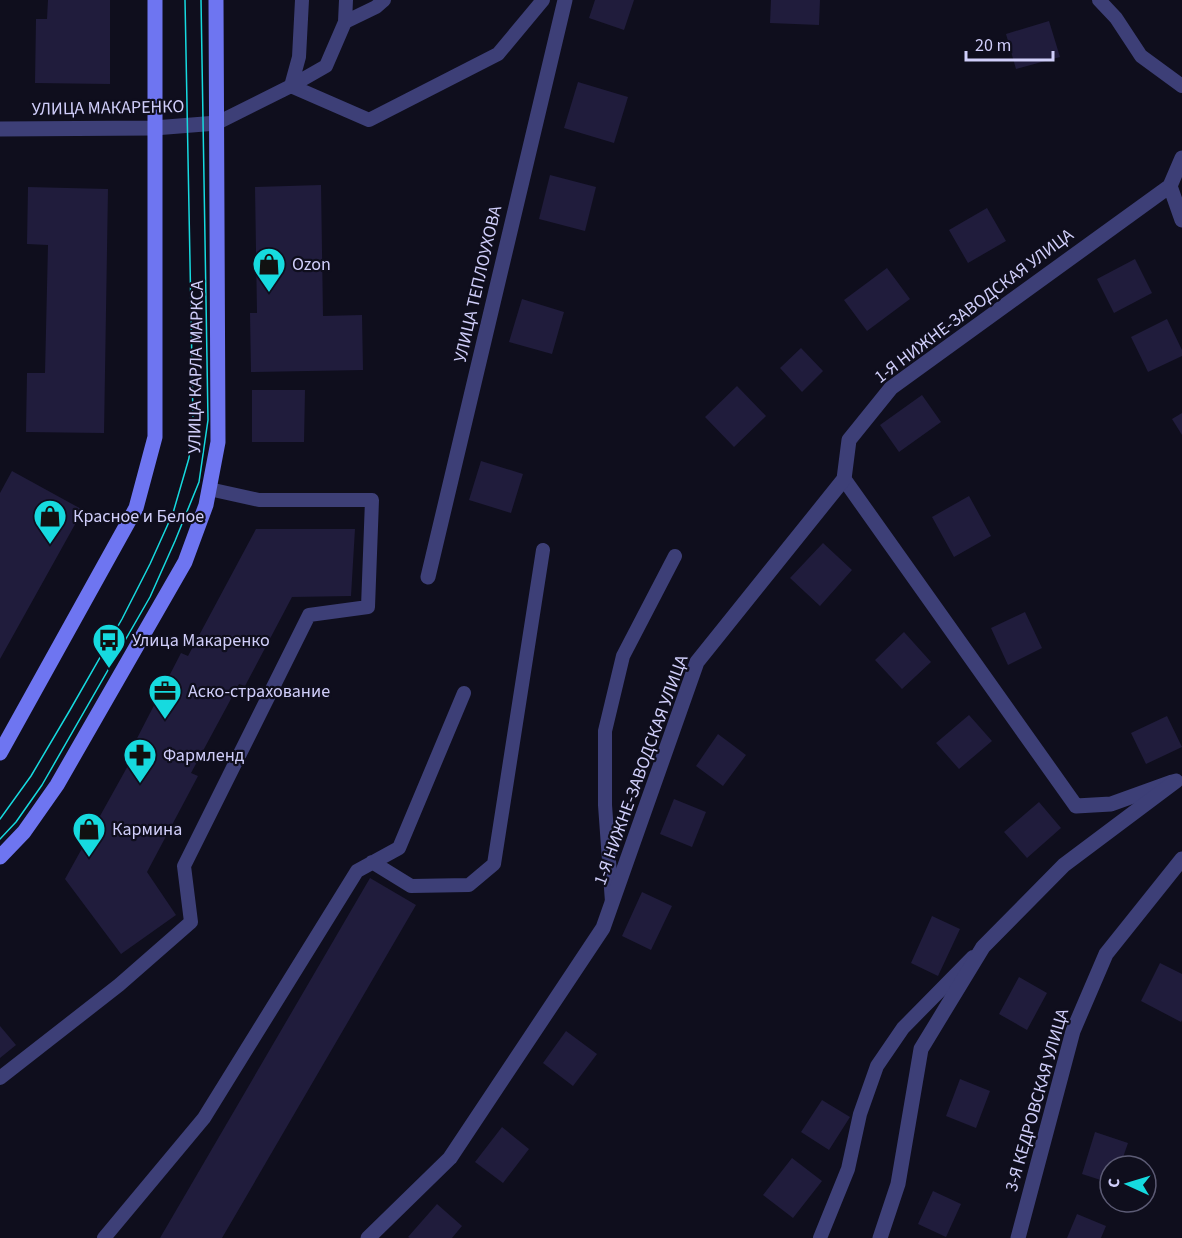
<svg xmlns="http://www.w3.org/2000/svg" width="1182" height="1238" viewBox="0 0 1182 1238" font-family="'Source Sans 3',sans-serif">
	<rect width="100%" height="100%" fill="#0f0e1d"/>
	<path fill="#201c3c" d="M48,0H110V84L35,83L36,19H47Z
		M595,0H634L624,30L589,18Z
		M771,0H820L819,25L770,23Z
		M1049,21L1060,57L1016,69L1006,34Z
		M578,82L628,97L614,143L564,128Z
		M550,175L596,187L585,231L539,219Z
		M321,185L323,316L362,315L363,370L251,372L250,313H257L255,187Z
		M28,187L108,189L104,433L26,432L27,373H45L48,245L27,244Z
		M987,208L1006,241L968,263L949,230Z
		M1135,259L1152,293L1114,313L1097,279Z
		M887,268L910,299L867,331L844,300Z
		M522,299L564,312L552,354L509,342Z
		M1167,319L1182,350V356L1148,372L1131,337Z
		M801,348L823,371L802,392L780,368Z
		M737,386L766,416L734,447L705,417Z
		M252,390H305L304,442H252Z
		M922,395L941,422L899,452L880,425Z
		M1182,413V435L1172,419Z
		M481,461L523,474L511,513L469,500Z
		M12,471L83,510L0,659V493Z
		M969,496L991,536L954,557L932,517Z
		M256,529H355L351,596L292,597L245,686L239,684L191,773L198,776L147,872L176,915L121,954L65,879L135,753L131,750L181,653L188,656Z
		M823,543L852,570L820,606L790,578Z
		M1025,612L1042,648L1008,665L991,628Z
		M904,632L931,662L902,689L875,660Z
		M969,715L992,741L959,769L936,743Z
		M1167,716L1182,747L1146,764L1131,733Z
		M718,734L746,755L723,786L696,766Z
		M674,799L706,812L692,847L660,834Z
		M1039,802L1061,828L1027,858L1004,832Z
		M370,878L416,905L222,1238H160Z
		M642,892L672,906L651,950L622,936Z
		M932,916L960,929L938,976L911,963Z
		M1160,963L1182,974V1020L1181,1022L1141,1001Z
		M1019,977L1047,993L1027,1030L999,1014Z
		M0,1026L16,1045L0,1058Z
		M566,1031L597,1054L573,1086L543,1063Z
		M960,1079L990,1091L976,1128L946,1116Z
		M822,1100L850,1117L829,1150L801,1132Z
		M502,1127L529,1149L503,1183L475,1162Z
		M1095,1132L1128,1143L1120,1166H1110V1183L1082,1174Z
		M792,1158L822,1181L793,1218L763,1195Z
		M933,1191L961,1204L946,1237L918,1224Z
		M437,1204L462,1226L452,1238H410L408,1237Z
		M1077,1214L1106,1226L1101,1238H1067Z"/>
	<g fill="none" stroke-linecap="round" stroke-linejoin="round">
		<path stroke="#3d3f77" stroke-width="14" d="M302,0L299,57L291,86L326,66L345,22L376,7L384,0
			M1099,0L1116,18L1141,56L1182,86
			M345,22L346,0
			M217,123L291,86L369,120L498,54L543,0
			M372,862L411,886L469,885L494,864L543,550
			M612,902L605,805V731L623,656L675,556
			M0,1078L119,985L191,922L184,866L309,615L368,607L372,500H259L209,489
			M104,1238L204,1118L357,871L399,848L464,693
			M820,1238L848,1169L860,1114L877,1066L903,1028L973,957"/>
		<path stroke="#3d3f77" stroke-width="15" d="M844,479L1076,806L1111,804L1172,782"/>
		<path stroke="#3d3f77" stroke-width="15" d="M1182,158L1170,186L1182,220
			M428,577L565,0
			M368,1238L450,1158L603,928L697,662L844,479L849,440L891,388L1170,186
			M880,1238L898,1184L921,1049L983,947L1064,865L1176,781
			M1018,1238L1073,1031L1106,954L1182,859"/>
		<path stroke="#3d3f77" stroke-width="15" d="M0,129L154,128L217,123"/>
		<path stroke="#6e75f1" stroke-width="15" d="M0,753L136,508L155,437V0
			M0,857L24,832L57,785L185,562L206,505L218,442L216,0"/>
		<path stroke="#16dadf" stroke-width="1.5" d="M0,819L31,776L70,710L122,619L150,564L173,513L189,458L193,419L185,0
			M0,839L16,822L42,785L150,597L175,541L199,482L208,420L201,0"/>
	</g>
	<defs>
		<symbol id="shop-pin" viewBox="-11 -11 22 30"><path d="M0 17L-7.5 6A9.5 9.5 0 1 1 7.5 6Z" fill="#16dadf" stroke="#0f0e1d"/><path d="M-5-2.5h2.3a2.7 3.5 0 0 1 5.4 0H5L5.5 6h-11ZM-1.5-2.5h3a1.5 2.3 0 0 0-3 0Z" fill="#111"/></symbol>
		<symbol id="bus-pin" viewBox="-11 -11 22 30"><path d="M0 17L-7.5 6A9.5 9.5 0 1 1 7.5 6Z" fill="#16dadf" stroke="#0f0e1d"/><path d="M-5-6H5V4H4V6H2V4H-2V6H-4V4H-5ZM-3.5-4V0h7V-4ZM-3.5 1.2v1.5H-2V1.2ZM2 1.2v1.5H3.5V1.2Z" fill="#111"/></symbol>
		<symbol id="office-pin" viewBox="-11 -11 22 30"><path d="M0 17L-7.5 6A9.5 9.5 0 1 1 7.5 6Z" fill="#16dadf" stroke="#0f0e1d"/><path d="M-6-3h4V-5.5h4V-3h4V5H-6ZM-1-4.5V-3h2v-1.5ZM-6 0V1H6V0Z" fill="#111"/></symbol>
		<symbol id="pharmacy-pin" viewBox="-11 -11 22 30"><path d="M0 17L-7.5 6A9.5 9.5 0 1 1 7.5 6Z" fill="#16dadf" stroke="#0f0e1d"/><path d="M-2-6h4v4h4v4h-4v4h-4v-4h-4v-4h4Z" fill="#111"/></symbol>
	</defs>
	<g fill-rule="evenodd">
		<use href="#shop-pin" x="250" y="245" width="38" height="52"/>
		<use href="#shop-pin" x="31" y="497" width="38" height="52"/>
		<use href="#bus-pin" x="90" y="621" width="38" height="52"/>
		<use href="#office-pin" x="146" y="672" width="38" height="52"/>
		<use href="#pharmacy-pin" x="121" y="736" width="38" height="52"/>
		<use href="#shop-pin" x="70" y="810" width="38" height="52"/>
	</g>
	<g text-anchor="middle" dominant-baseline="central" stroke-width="4.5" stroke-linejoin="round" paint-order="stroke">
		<g font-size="18" fill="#d0cefa" stroke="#0f0e1d">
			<text transform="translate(108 108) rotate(-1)">УЛИЦА МАКАРЕНКО</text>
			<text transform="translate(478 284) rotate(-77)">УЛИЦА ТЕПЛОУХОВА</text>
			<text transform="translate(974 306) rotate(-37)">1-Я НИЖНЕ-ЗАВОДСКАЯ УЛИЦА</text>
			<text transform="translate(196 367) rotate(-89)">УЛИЦА КАРЛА МАРКСА</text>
			<text transform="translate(641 770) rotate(-70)">1-Я НИЖНЕ-ЗАВОДСКАЯ УЛИЦА</text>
			<text transform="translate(1037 1100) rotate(-74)">3-Я КЕДРОВСКАЯ УЛИЦА</text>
		</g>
		<g font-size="18" fill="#d0cefa" stroke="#0f0e1d" text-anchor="start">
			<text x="292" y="264">Ozon</text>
			<text x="73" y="516">Красное и Белое</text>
			<text x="132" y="640">Улица Макаренко</text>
			<text x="188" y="691">Аско-страхование</text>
			<text x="163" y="755">Фармленд</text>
			<text x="112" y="829">Кармина</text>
		</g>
	</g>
	<g transform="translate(1128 1184) rotate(274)"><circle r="28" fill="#0f0e1d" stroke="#5c5b75" stroke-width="1.5"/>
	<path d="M0-4.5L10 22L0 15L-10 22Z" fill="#16dadf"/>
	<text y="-9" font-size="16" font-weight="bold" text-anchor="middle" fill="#d0cefa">С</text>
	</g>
	<path d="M966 51v9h87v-9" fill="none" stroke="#d0cefa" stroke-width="3"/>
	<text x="975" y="51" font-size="18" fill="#d0cefa" stroke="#0f0e1d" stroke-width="4.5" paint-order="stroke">20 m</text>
</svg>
